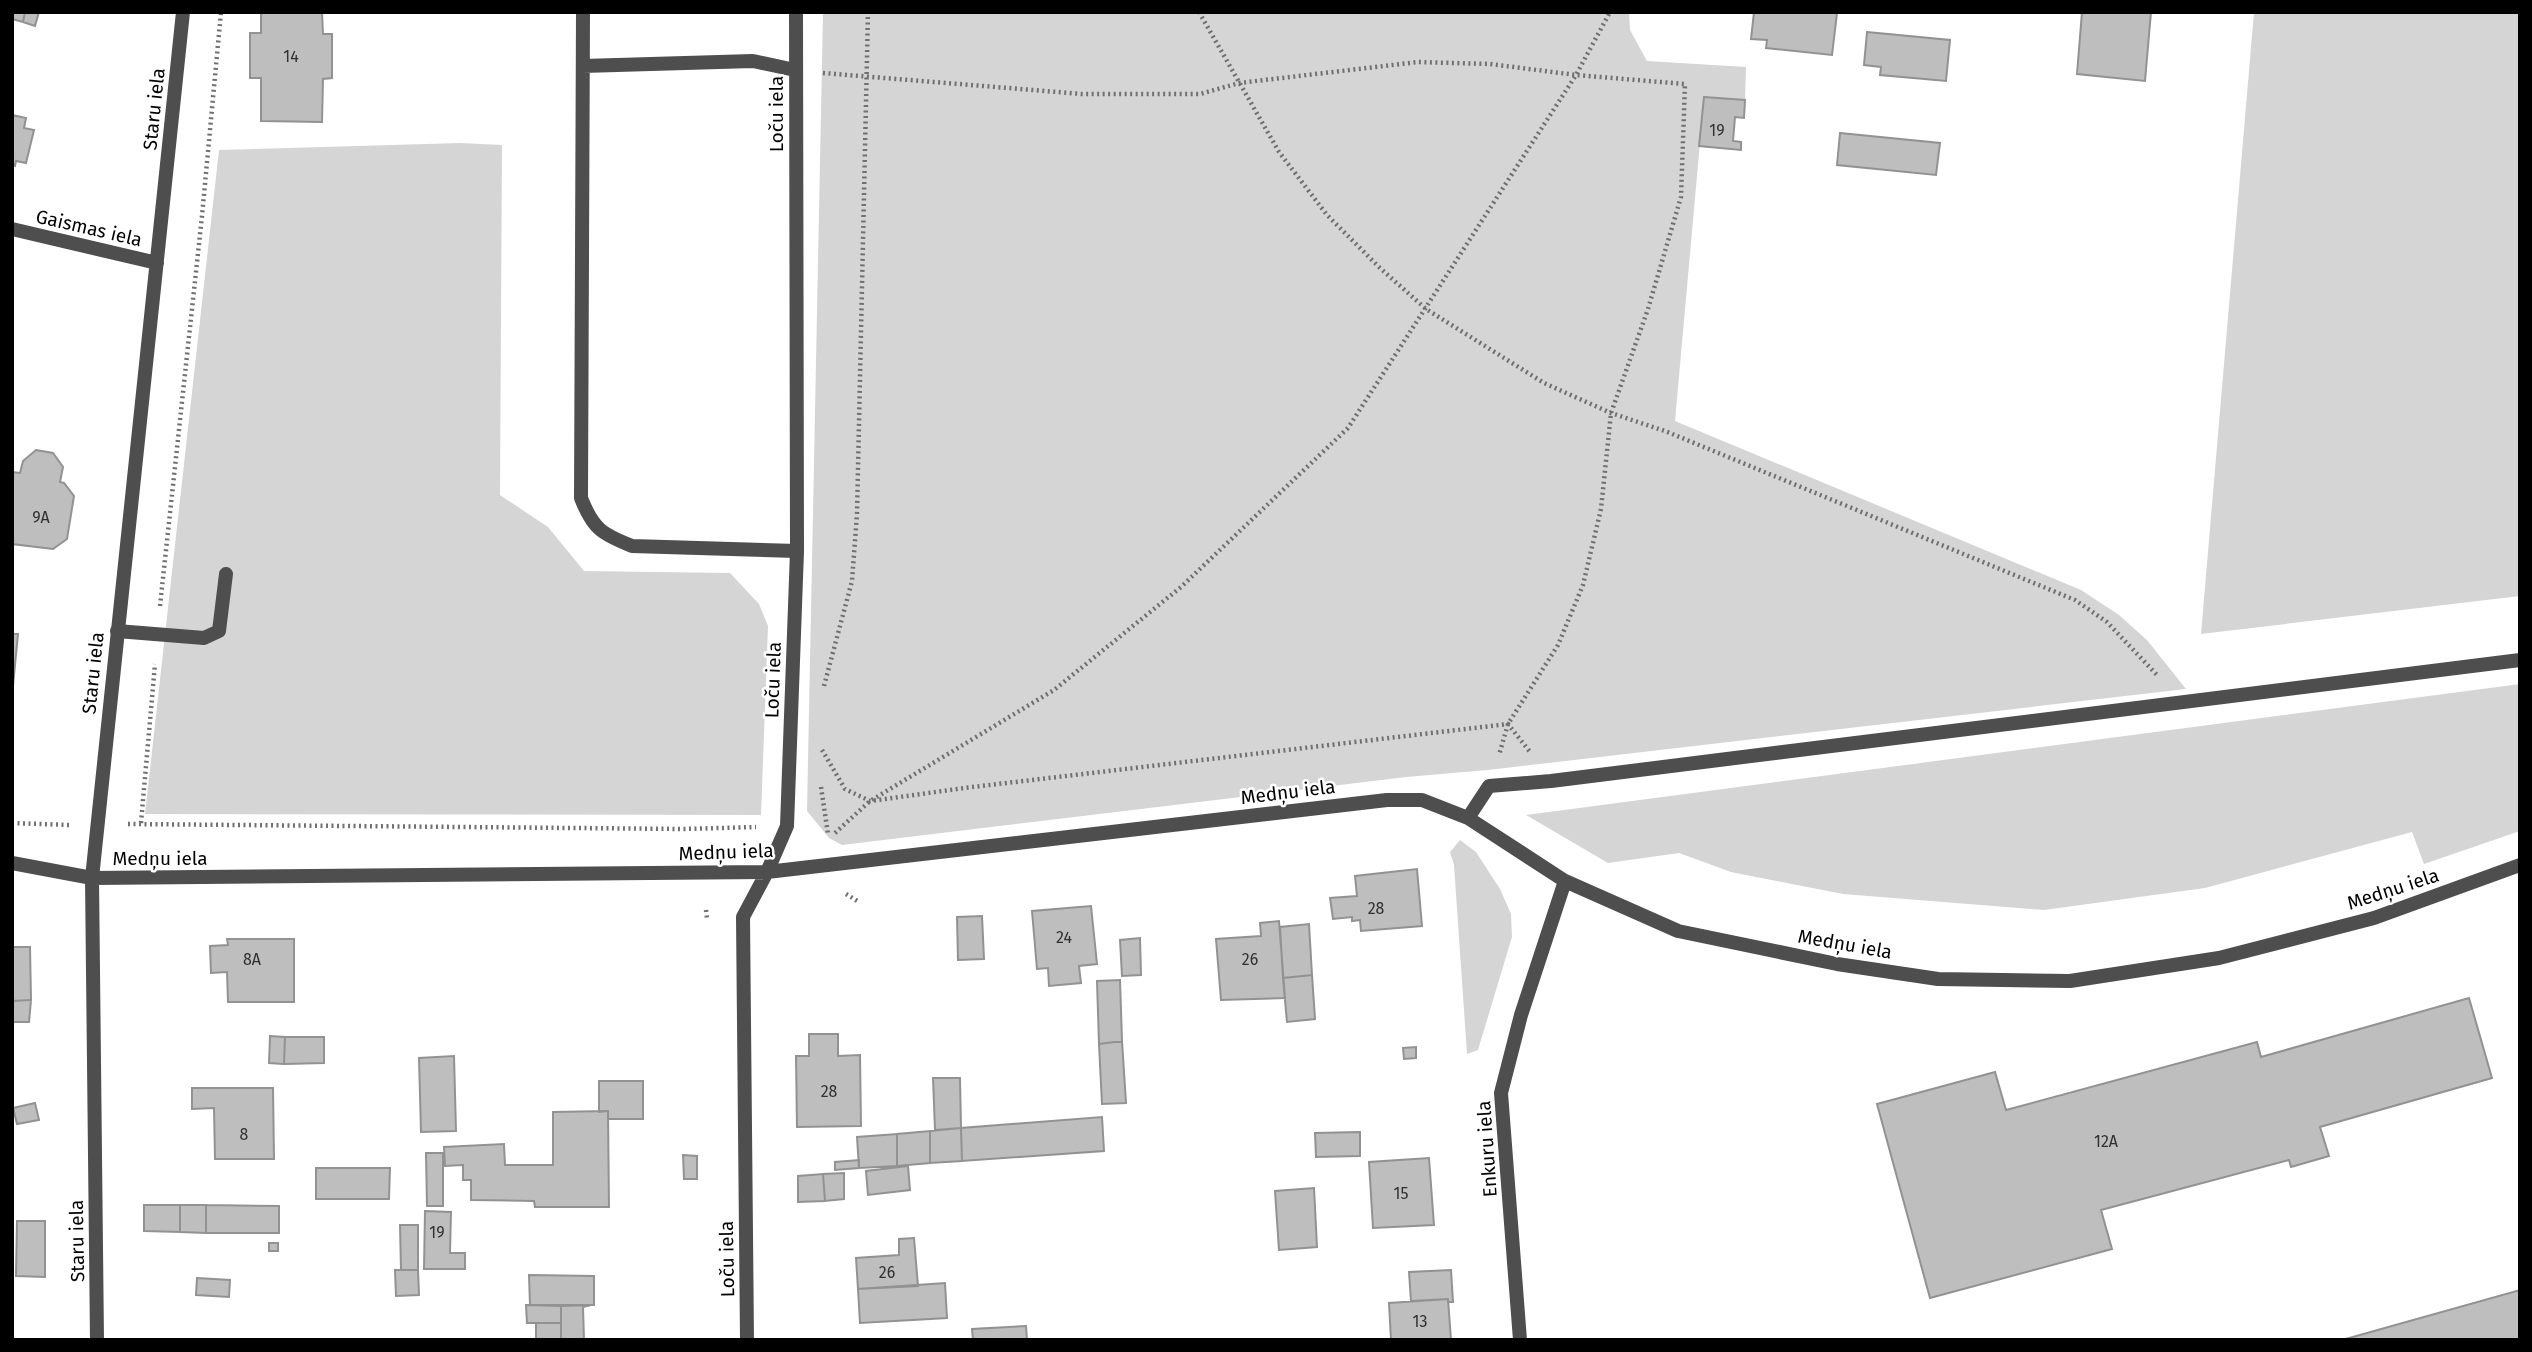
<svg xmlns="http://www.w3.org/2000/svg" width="2532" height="1352" viewBox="0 0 2532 1352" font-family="'Fira Sans',sans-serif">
	<rect width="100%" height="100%" fill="#fff"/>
	<path fill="#d5d5d5" d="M823,12H1629L1630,30L1647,61L1746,67L1745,100L1704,98L1675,421L2081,590L2119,615L2147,640L2186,689L1488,770L1406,777L842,845L829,838L807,811Z
		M2254,12H2520V596L2201,634Z
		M460,143L502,145L500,495L548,527L584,571L730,573L759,604L768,626L761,815L145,814L219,150Z
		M2520,684V831L2424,864L2412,832L2205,888L2044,910L1843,894L1731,872L1679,853L1608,863L1526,815Z
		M1460,840L1476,852L1500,889L1511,914L1512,937L1478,1050L1467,1054L1454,865L1450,852Z"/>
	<path fill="#bebebe" stroke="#929292" stroke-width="2" d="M12,12H25L23,22L12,19Z
		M25,12H39L35,26L23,22Z
		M261,12H322L323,34H332V78L323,79L322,122L261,121V78H250V33H261Z
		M1754,12L1837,13L1832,55L1766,48L1767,40L1751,39Z
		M2082,12H2151L2145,81L2077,74Z
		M1867,32L1950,40L1946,81L1880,75L1881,67L1864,65Z
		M1704,97L1745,100L1744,118L1735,117L1733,141L1741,142V150L1699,146Z
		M12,115L26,118L24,128L34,130L26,163L16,161L15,166L12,165Z
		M1840,133L1940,143L1936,175L1837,165Z
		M36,450L53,453L63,467L60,482L64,483L74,496L67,539L53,549L12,544V472L20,473L23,461Z
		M12,634H18L12,696Z
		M1417,869L1422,926L1361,931L1360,920L1352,921V917L1333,919L1330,898L1357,896L1355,876Z
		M1091,906L1097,964L1079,966L1081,983L1049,986L1048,968L1037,969L1032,911Z
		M982,916L984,959L958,960L957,917Z
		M1279,921L1285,998L1221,1000L1216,939L1261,936L1260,923Z
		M1309,924L1312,975L1283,978L1280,927Z
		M1140,938L1141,975L1122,976L1120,940Z
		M227,939H294V1002H228L227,972L211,973L210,946L228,945Z
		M12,947H30L31,1000L12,1001Z
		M1312,975L1315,1019L1287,1022L1283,978Z
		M1120,980L1122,1041L1099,1044L1097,981Z
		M2469,998L2492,1078L2320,1127L2329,1156L2291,1167L2289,1160L2101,1210L2112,1249L1930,1298L1877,1104L1995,1072L2006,1110L2257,1042L2261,1057Z
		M31,1000L29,1022H12V1001Z
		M809,1034H838V1056L860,1055L861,1126L797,1127L796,1056H809Z
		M270,1036L285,1037L284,1064L269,1063Z
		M285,1037H324V1063L284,1064Z
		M1122,1041L1126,1103L1102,1104L1099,1044Z
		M1416,1047V1058L1404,1059L1403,1048Z
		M454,1056L456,1131L421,1132L419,1058Z
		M933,1078H960L961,1128L935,1130Z
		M599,1081H643V1119H608V1111L599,1112Z
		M192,1088H273L274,1159H215L214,1108L192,1109Z
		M35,1103L39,1120L17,1124L13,1108Z
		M608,1111L609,1207H535L534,1201L471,1200V1180H463V1165L445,1166L444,1147L504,1144L505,1165H553V1112Z
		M1102,1117L1104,1151L962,1161L961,1128Z
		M961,1128L962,1161L930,1163V1131Z
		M930,1131V1163L897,1166V1134Z
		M1360,1132V1156L1316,1157L1315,1133Z
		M897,1134V1166L859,1168L857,1137Z
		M426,1153H443V1206H427Z
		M683,1155L697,1156V1179H684Z
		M1429,1158L1434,1225L1373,1228L1369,1162Z
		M859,1160V1168L835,1170V1162Z
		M908,1166L910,1190L868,1195L866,1171Z
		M316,1168H390L389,1199H316Z
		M844,1173V1199L825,1201L823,1174Z
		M823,1174L825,1201L798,1202V1176Z
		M1314,1188L1317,1247L1279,1250L1275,1191Z
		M144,1205H180V1232L144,1231Z
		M180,1205H206V1233L180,1232Z
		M206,1205L279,1206V1233H206Z
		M425,1211L451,1212L450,1253H465V1269H424Z
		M17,1221H45V1277L16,1276Z
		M400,1225H418V1270H401Z
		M914,1238L918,1286L858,1289L856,1258L899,1255V1239Z
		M269,1243H278V1251H269Z
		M395,1270H418L419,1295L396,1296Z
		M1451,1270L1453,1302H1448V1299L1411,1301L1409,1272Z
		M529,1275L594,1276V1305H530Z
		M197,1278L230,1280L229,1297L196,1295Z
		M945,1283L947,1318L860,1323L858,1289Z
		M2520,1290V1340H2342Z
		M1448,1299L1451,1340H1391L1389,1303Z
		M526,1305L561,1306V1323H527Z
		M591,1305L583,1307L584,1340H561V1306Z
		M536,1323H561V1340H536Z
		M1026,1326L1027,1340H973L972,1329Z"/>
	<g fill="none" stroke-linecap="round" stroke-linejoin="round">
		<path stroke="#707070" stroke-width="4.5" stroke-dasharray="2 3.5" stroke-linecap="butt" d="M1199,12L1279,152L1327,215L1380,268L1426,309L1544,383L1611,413L1665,431L2075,600L2107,622L2158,676
			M823,73L1082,94H1200L1239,83L1418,62L1490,64L1576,75L1685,84L1681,197L1648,309L1611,413L1601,509L1583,585L1558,645L1508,724L1499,755
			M160,606L202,216L221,12
			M824,686L852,581L857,514L868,12
			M822,750L845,789L870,801L964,788L1508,724L1530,752
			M821,787L828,834
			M12,823L70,825
			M141,823L155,664
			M128,824L684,829L756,827
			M835,833L870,801L1054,690L1181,587L1348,428L1576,75L1610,12
			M846,894L859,902
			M706,910L707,918"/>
		<path stroke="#4e4e4e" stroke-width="14" d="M583,12L581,498C593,529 602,534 632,546L797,551
			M583,66L753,61L795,70
			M117,631L204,638L219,631L226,574"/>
		<path stroke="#4e4e4e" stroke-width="14" d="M12,229L157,263
			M1468,818L1489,786L1551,781L2520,660
			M12,863L92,878L767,872L1387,800H1422L1468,818L1565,881L1678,931L1837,964L1938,979L2070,981L2219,958L2374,918L2520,865
			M97,1340L92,878L183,12
			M747,1340L743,917L767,872L787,826L797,551L796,12
			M1520,1340L1501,1093L1521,1015L1565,881"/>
	</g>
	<g text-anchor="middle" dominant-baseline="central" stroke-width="5" stroke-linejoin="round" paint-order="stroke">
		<g font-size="16" fill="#303030">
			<text x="291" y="56">14</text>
			<text x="1717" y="130">19</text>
			<text x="41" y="517">9A</text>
			<text x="1376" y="908">28</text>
			<text x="1064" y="937">24</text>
			<text x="252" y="959">8A</text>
			<text x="1250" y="959">26</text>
			<text x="829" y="1091">28</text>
			<text x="244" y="1134">8</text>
			<text x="2106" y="1141">12A</text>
			<text x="1401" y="1193">15</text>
			<text x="437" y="1232">19</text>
			<text x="887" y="1272">26</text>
			<text x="1420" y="1321">13</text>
		</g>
		<g font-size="19" fill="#000" stroke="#fff">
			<text transform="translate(154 109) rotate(-84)">Staru iela</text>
			<text transform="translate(776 114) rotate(-90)">Loču iela</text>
			<text transform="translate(89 228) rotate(13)">Gaismas iela</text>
			<text transform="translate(93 673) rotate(-84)">Staru iela</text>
			<text transform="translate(773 680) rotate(-88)">Loču iela</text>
			<text transform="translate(1288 792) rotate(-7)">Medņu iela</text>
			<text transform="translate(726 852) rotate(-2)">Medņu iela</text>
			<text x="160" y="858">Medņu iela</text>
			<text transform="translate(2393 889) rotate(-18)">Medņu iela</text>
			<text transform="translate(1845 944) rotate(10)">Medņu iela</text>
			<text transform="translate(1487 1149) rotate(-94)">Enkuru iela</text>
			<text transform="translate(77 1241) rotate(-91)">Staru iela</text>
			<text transform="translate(727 1259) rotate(-91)">Loču iela</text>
		</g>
	</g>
	<rect width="2532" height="1352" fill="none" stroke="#000000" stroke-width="28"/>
</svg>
